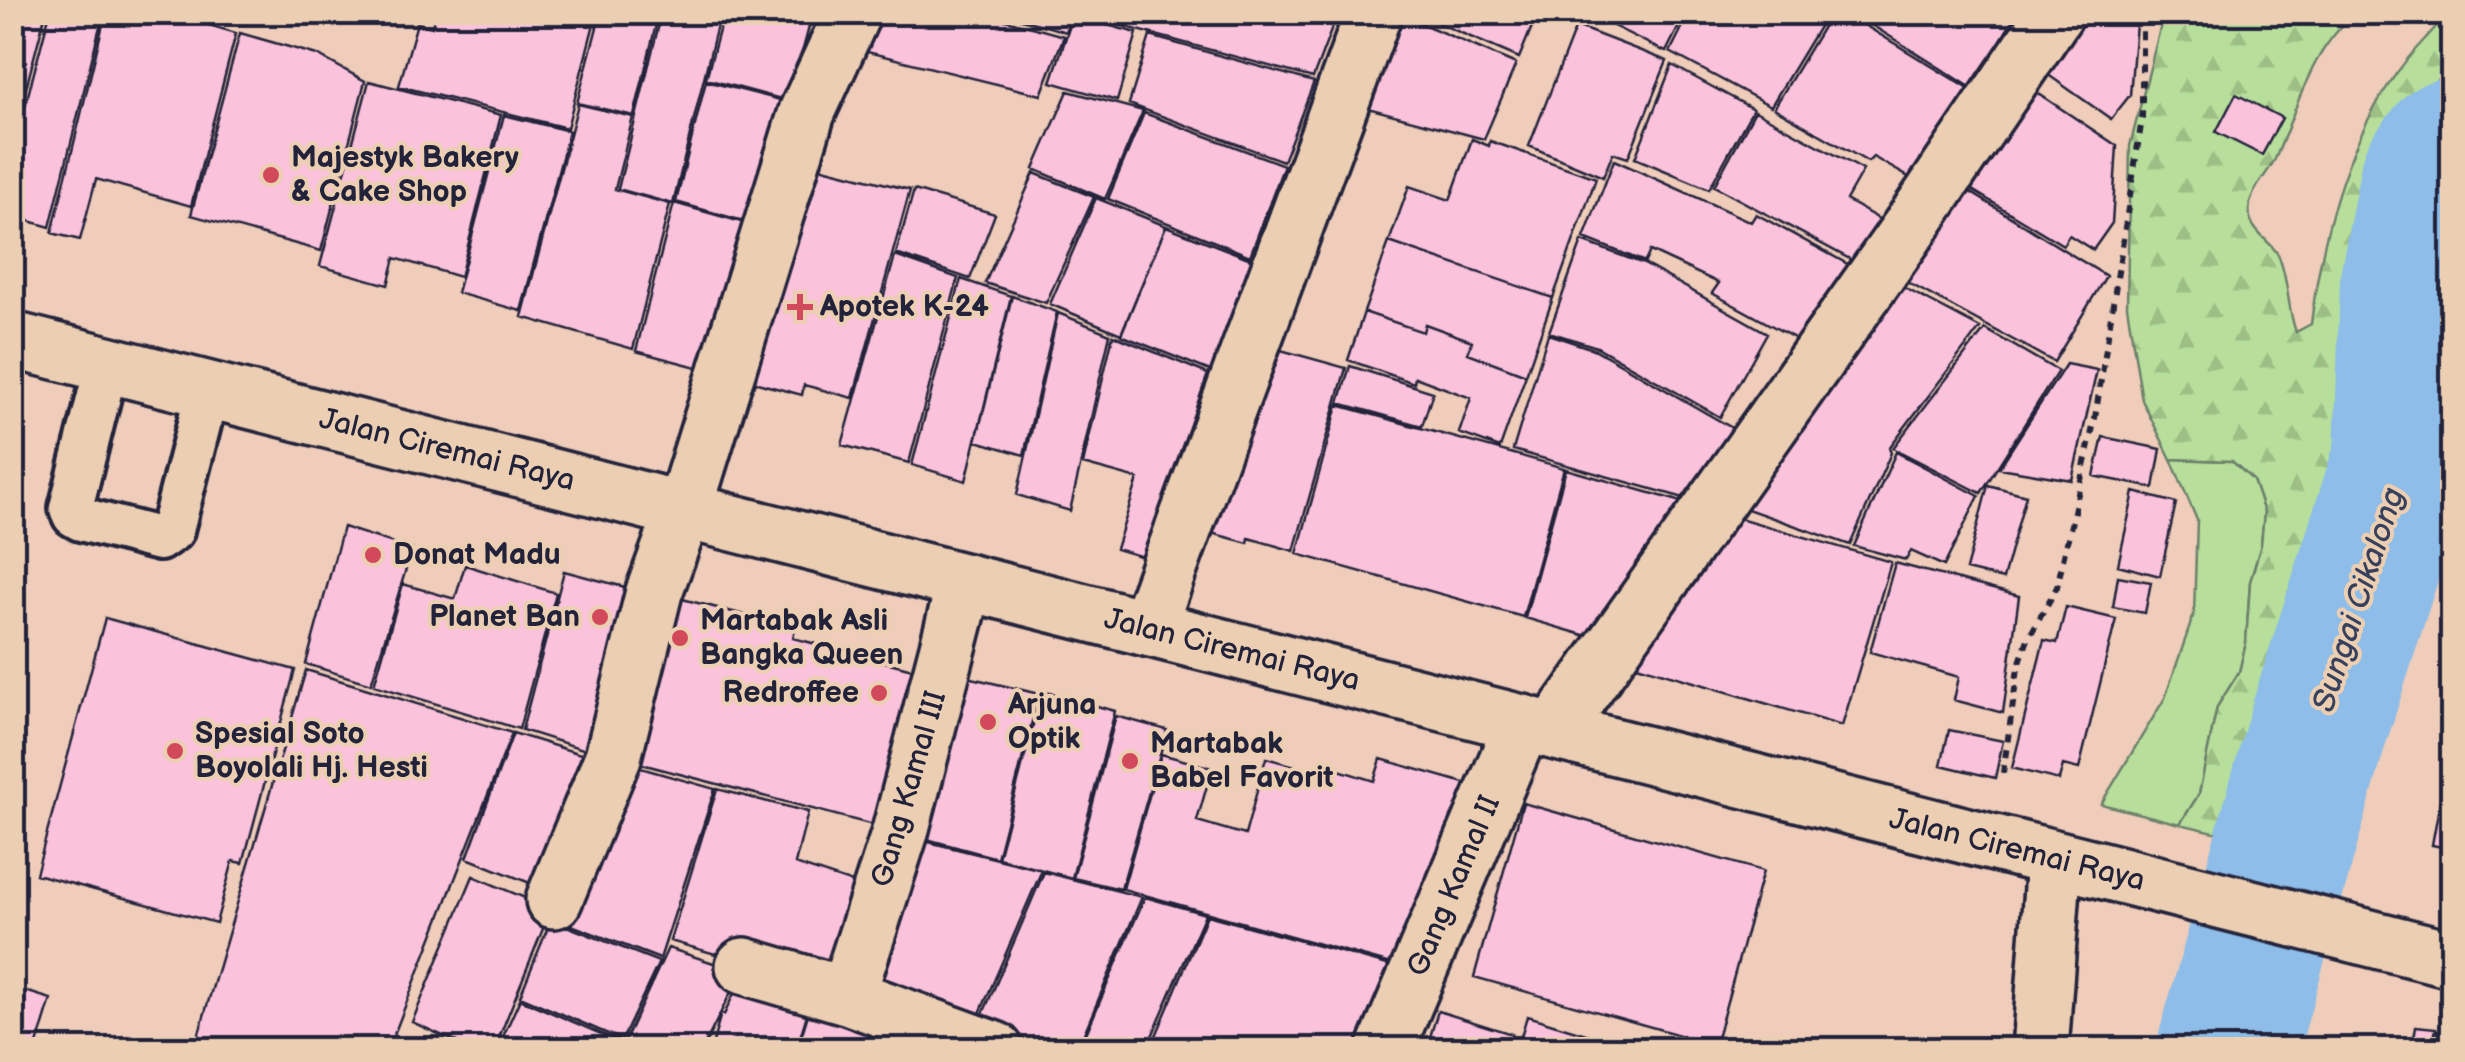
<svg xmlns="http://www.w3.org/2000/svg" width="2465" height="1062" viewBox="0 0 2465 1062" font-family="'Balsamiq Sans',sans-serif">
	<defs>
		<pattern id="forest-firs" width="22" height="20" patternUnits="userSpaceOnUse" patternTransform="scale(2.5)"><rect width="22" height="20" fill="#b7df9b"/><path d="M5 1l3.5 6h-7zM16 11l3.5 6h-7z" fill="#9dbf86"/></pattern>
	</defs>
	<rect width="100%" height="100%" fill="#efcdba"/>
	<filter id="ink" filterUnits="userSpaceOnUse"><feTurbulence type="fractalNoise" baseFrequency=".01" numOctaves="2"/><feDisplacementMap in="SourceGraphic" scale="20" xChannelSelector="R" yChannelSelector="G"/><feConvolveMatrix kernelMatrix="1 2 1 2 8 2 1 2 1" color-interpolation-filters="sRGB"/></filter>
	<g filter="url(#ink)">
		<path fill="#b7df9b" stroke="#6c806b" stroke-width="2.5" d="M2171,459L2232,461L2253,480L2264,512L2261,545L2250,582L2246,643L2239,672L2217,707L2199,794L2180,824L2101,804L2165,698L2194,614L2197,520Z"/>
		<path fill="url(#forest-firs)" stroke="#6c806b" stroke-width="2.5" d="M2164,13H2357C2310,48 2298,108 2275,159C2265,179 2243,196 2251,221C2257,237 2273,242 2279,257C2289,281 2287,308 2296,332L2311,324C2323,223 2353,114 2425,39C2433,30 2442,19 2452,13V66L2404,112L2369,179L2367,366L2344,505V546L2296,727L2259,821L2235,837L2180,824L2199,794L2217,707L2239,672L2246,643L2250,582L2261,545L2264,512L2253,480L2232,461L2171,459L2142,400L2127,306L2130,146Z"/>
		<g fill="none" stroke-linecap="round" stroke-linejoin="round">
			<path stroke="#8dbde8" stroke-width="140" d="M2227,1050L2318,727L2404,456L2410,281L2430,176L2452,148"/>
		</g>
		<path fill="#fbc3db" stroke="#22223b" stroke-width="2.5" d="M12,12H46L12,141Z
			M50,12L103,14L50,227L12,216V156Z
			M106,12H165L236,33L191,206L96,179L80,240L52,233Z
			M436,12H597L567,128L399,86L417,23L432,27Z
			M601,12H659L634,116L577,103Z
			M662,12L720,13L673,204L618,189Z
			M724,12H813L789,101L706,79Z
			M865,12H977L1064,36L1041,95L851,48Z
			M997,12H1071L1066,32Z
			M1116,12H1338L1313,78L1112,23Z
			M1413,12H1538L1519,58Z
			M1595,12H1686L1666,52L1593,16Z
			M1690,12H1828L1771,106L1670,52Z
			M1832,12H1843L1969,89L1914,180L1873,157L1868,162L1774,108Z
			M1851,12H2018L1972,88Z
			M2075,12H2137L2130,95L2111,119L2037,67Z
			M1397,13L1516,64L1484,139L1360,106Z
			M1073,16L1137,33L1117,101L1051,82Z
			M1576,26L1667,61L1628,158L1613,153L1603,177L1529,146Z
			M240,33L317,55L365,81L321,251L191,215Z
			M1150,36L1314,82L1283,161L1129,104Z
			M1672,65L1753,109L1709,189L1635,158Z
			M369,81L501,115L460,277L395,258L388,285L320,266Z
			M706,81L788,102L754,224L676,202Z
			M2027,86L2117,146L2112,223L2093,250L2069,235L2063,245L1964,185Z
			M1068,91L1143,111L1105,199L1034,169Z
			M2236,94L2282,118L2262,155L2216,132Z
			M578,104L633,117L615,189L670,204L633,349L522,317Z
			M1755,111L1863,170L1846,200L1884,222L1861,265L1714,186Z
			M1144,113L1284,165L1250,256L1108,199Z
			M504,115L569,131L521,311L457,293Z
			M1472,139L1489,146L1490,141L1596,178L1553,298L1389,242L1409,186L1450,200Z
			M1614,160L1751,222L1756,214L1853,267L1809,346L1712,293L1719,283L1650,251L1645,262L1584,238Z
			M807,164L910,190L853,398L804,385L802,395L746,380Z
			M1034,173L1094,197L1046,303L985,283Z
			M1962,187L2106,276L2054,362L1905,281Z
			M914,190L995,214L970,279L896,254Z
			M1096,198L1166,226L1121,334L1050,304Z
			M674,203L752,225L712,371L636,351Z
			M1166,226L1256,261L1215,373L1121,335Z
			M1582,241L1644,264L1767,333L1720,417L1597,347L1549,332Z
			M1389,242L1553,298L1526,375L1468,353L1472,341L1425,324L1423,332L1364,312Z
			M895,256L958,278L909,463L842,445Z
			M961,279L1011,296L966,481L912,465Z
			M1899,285L1980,328L1889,448L1891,453L1850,545L1733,504Z
			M1012,296L1057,312L1024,455L976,441Z
			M1364,312L1423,332L1425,324L1472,341L1468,353L1526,375L1500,448L1459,433L1471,398L1415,377L1414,383L1348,360Z
			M1058,313L1110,334L1070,511L1017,495Z
			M1985,329L2058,371L1981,493L1893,448Z
			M1548,334L1596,350L1732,428L1691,500L1513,450Z
			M1113,335L1208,374L1143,557L1116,549L1138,479L1083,464Z
			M1270,347L1346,368L1294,551L1249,538L1248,543L1211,533Z
			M2066,364L2097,370L2072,480L1999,468Z
			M1350,366L1433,392L1422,426L1339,403Z
			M1338,405L1564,468L1523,617L1297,554Z
			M2103,437L2161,449L2154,488L2094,476Z
			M1896,452L1979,496L1944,566L1911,551L1906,560L1854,546Z
			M1566,469L1682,502L1587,636L1525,618Z
			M1988,485L2026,495L2003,579L1966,570Z
			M2134,492L2176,503L2160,576L2118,565Z
			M1729,515L1891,562L1842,726L1630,663Z
			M343,527L412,549L371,684L306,664Z
			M1895,563L2019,596L2003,713L1954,700L1959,677L1870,652Z
			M465,565L556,593L519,729L374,685L403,584L455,599Z
			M564,571L647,593L605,756L522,730Z
			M2118,576L2151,582L2145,613L2113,607Z
			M663,594L795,628L793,638L924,672L892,830L619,758Z
			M2066,607L2116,619L2079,769L2063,765L2059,780L2012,768L2044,640L2057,643Z
			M105,618L295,670L243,863L233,861L216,923L36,874Z
			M306,670L512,733L388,1050H194Z
			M951,673L1039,694L997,858L908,834Z
			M1042,691L1115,711L1072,878L998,858Z
			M2452,707V761L2441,759Z
			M1116,716L1167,730L1121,889L1073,878Z
			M1949,730L2003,741L1995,778L1941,765Z
			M513,733L584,755L535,885L467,858Z
			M1161,754L1212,768L1197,821L1245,835L1266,758L1321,773L1323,765L1374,781L1381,759L1468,784L1402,967L1123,889Z
			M630,765L715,789L660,959L553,918Z
			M2446,768L2452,769V849L2432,845Z
			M717,789L808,812L795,864L871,889L844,991L670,941Z
			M1523,803L1763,871L1715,1045L1474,977Z
			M908,837L1042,870L971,1034L854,988Z
			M1044,872L1142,897L1077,1050H1009L974,1035Z
			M473,876L551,909L494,1050H474L412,1022Z
			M1145,897L1205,914L1146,1050H1079Z
			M1207,915L1402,969L1368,1050H1150Z
			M551,920L659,962L622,1040L520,996Z
			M668,948L741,972L702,1050H627L622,1047Z
			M744,972L813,995L796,1050H711L721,1013L724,1015Z
			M12,987L51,999L36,1048L42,1050H12Z
			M814,995L885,1018L876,1050H797Z
			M520,999L622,1043L618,1050H497Z
			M1438,1011L1512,1034L1507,1050H1426Z
			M1527,1016L1638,1050H1517Z
			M2416,1026L2436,1028L2432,1050H2412Z
			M2438,1030L2452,1031V1050H2437Z"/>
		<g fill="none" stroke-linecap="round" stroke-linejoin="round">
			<defs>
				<path id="lane" d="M107,364L71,508L74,515L81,519L159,539L172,530L208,389"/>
				<path id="street" d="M965,582L900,832L847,996L995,1050
					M1147,628L1374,12
					M1554,731L1909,229L2056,12
					M554,900L613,757L654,592L684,510L807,112L853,12
					M744,966L847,996
					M1385,1050L1523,723
					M2040,1050L2054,860"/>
				<path id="secondary" d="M12,340L2452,959"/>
			</defs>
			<use href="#lane" stroke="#22223b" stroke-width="50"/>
			<use href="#street" stroke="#22223b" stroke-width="62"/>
			<use href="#secondary" stroke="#22223b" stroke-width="62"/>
			<path stroke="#22223b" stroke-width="6" stroke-dasharray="8 8" stroke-linecap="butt" d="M2003,773L2018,668L2028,639L2057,587L2095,418L2142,119V12"/>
			<use href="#lane" stroke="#eccfb2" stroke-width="42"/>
			<use href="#street" stroke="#eccfb2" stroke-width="55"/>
			<use href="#secondary" stroke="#eccfb2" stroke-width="55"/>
		</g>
	</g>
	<g fill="#d1495b" stroke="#eccfb2" stroke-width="4">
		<circle cx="271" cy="175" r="10"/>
		<path d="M795 292h10v10h10v10h-10v10h-10v-10h-10v-10h10z"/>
		<circle cx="373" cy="555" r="10"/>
		<circle cx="600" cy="617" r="10"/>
		<circle cx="680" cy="638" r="10"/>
		<circle cx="879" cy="693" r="10"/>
		<circle cx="988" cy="722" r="10"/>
		<circle cx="175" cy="751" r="10"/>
		<circle cx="1130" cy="761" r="10"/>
	</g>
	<g text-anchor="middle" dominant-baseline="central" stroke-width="8" stroke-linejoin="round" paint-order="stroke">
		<g font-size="30" font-weight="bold" fill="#22223b" stroke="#eccfb2" text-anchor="start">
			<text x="291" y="158">Majestyk Bakery<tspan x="291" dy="34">&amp; Cake Shop</tspan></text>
			<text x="820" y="307">Apotek K-24</text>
			<text x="393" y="555">Donat Madu</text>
			<text x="580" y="617" text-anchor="end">Planet Ban</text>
			<text x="700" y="621">Martabak Asli<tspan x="700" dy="34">Bangka Queen</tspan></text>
			<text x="859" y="693" text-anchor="end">Redroffee</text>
			<text x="1008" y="705">Arjuna<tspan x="1008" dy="34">Optik</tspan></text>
			<text x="195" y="734">Spesial Soto<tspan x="195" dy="34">Boyolali Hj. Hesti</tspan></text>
			<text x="1150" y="744">Martabak<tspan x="1150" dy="34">Babel Favorit</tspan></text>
		</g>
		<g font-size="30" fill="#22223b" stroke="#eccfb2">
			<text transform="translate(447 450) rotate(14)">Jalan Ciremai Raya</text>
			<text transform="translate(1232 650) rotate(14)">Jalan Ciremai Raya</text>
			<text transform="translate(909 789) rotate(-74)">Gang Kamal III</text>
			<text transform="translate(2017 850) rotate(14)">Jalan Ciremai Raya</text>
			<text transform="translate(1454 886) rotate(-67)">Gang Kamal II</text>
		</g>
		<g font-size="32" font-style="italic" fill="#37415e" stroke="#eccfb2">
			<text transform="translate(2359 600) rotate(-72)">Sungai Cikalong</text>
		</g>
	</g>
	<rect width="2465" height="1062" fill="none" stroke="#eccfb2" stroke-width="50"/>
	<rect x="25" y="25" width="2415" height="1012" fill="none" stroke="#22223b" stroke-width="4" filter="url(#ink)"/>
</svg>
